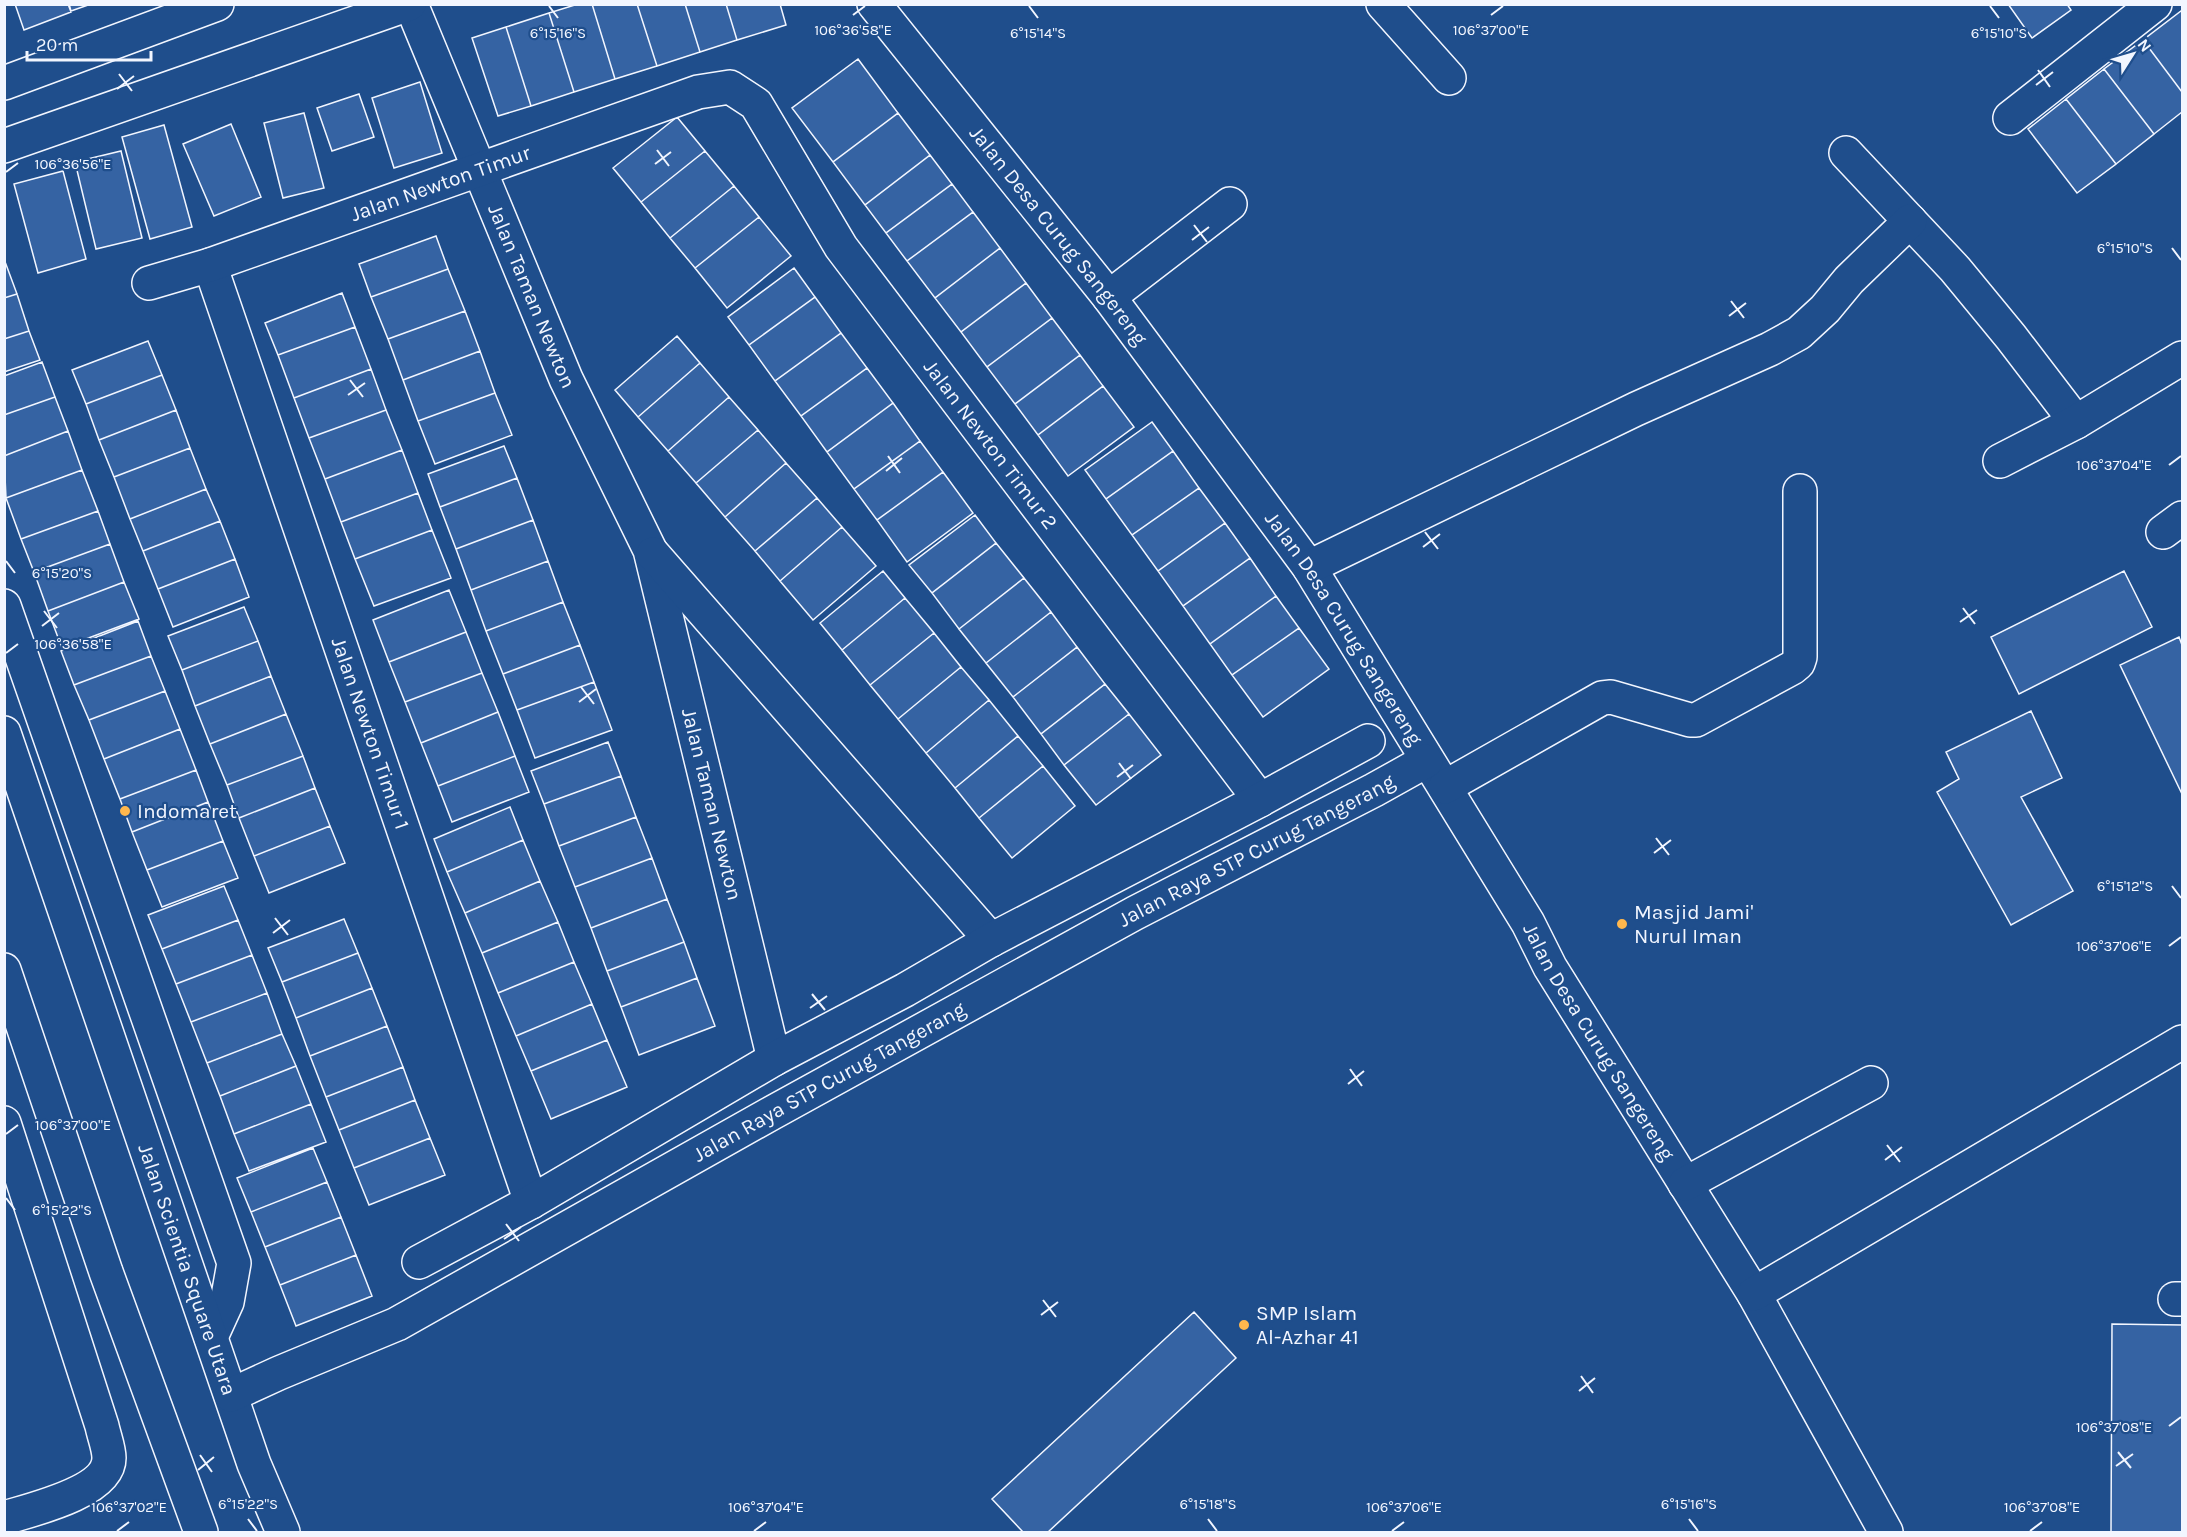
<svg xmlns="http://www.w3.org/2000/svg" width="2187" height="1537" viewBox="0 0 2187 1537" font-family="Karla,sans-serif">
	<rect width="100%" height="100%" fill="#1f4e8c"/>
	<path fill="#3563a3" stroke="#f2f6ff" stroke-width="1.5" d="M15,4H68L71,12L24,30Z
		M69,4H91L71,11Z
		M578,4H592L615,79L574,92L549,13Z
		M592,4H637L657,66L615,79Z
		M637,4H685L700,52L657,66Z
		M685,4H726L737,40L700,52Z
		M726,4H780L786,25L737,40Z
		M2008,4H2067L2071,10L2032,38Z
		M2181,11L2182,12V92L2143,40Z
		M549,13L574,92L531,106L506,27Z
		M506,27L531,106L498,116L472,38Z
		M2143,40L2182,92V112L2154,134L2104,69Z
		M858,59L898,113L833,162L792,108Z
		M2104,69L2154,134L2116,164L2066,99Z
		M420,82L442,153L394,168L372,98Z
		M359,94L374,137L332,151L317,108Z
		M2066,99L2116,164L2077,193L2028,129Z
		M304,113L324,188L283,198L264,123Z
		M898,113L930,155L865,205L833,162Z
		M677,117L705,151L641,202L613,168Z
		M231,124L261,197L214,216L183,144Z
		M164,125L192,227L150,239L122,137Z
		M121,151L142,238L96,249L75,162Z
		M705,151L734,186L670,238L641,202Z
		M930,155L952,184L886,233L865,205Z
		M63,171L86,259L38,273L14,184Z
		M952,184L973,212L907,261L886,233Z
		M734,186L759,217L695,268L670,238Z
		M973,212L1000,248L935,298L907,261Z
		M759,217L791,256L727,308L695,268Z
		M436,236L448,269L371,297L359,264Z
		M1000,248L1026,283L961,332L935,298Z
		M4,259L17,294L4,298Z
		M794,268L815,297L749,345L728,317Z
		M448,269L465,311L388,339L371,297Z
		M1026,283L1052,318L987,367L961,332Z
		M342,293L355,327L278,355L265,323Z
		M17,294L29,331L4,339V298Z
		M815,297L841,333L775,381L749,345Z
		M465,311L480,351L403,380L388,339Z
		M1052,318L1080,355L1015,404L987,367Z
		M355,327L371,369L294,398L278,355Z
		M29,331L40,360L4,372V339Z
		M841,333L867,368L801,416L775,381Z
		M677,336L700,363L638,417L615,390Z
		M148,341L162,375L86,404L72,370Z
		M480,351L495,393L418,421L403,380Z
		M1080,355L1103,386L1038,435L1015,404Z
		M42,362L55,397L4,415V376Z
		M700,363L729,397L668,451L638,417Z
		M867,368L893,403L827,452L801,416Z
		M371,369L386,410L309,438L294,398Z
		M162,375L176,410L99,440L86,404Z
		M1103,386L1134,427L1068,476L1038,435Z
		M495,393L512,435L435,464L418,421Z
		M55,397L68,431L4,456V415Z
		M729,397L758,430L696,483L668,451Z
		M893,403L920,441L854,489L827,452Z
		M176,410L190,448L114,477L99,440Z
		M386,410L402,450L325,479L309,438Z
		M1152,422L1173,451L1106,499L1085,470Z
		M758,430L786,463L725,517L696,483Z
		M68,431L82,470L6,498L4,456Z
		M920,441L943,472L877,520L854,489Z
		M504,446L517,478L440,507L428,474Z
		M190,448L206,489L130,519L114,477Z
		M402,450L418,493L341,522L325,479Z
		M1173,451L1199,488L1132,535L1106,499Z
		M786,463L817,498L755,551L725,517Z
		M82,470L98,511L21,539L6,498Z
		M943,472L973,513L907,562L877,520Z
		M517,478L533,520L456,549L440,507Z
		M1199,488L1225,523L1158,571L1132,535Z
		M206,489L220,521L143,551L130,519Z
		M418,493L432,530L355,559L341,522Z
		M817,498L842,527L780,581L755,551Z
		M98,511L110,544L34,572L21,539Z
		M975,515L996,543L932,593L909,565Z
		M533,520L548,561L471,590L456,549Z
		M220,521L235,559L158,589L143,551Z
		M1225,523L1250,558L1183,606L1158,571Z
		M842,527L876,566L813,620L780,581Z
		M432,530L451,578L374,606L355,559Z
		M996,543L1024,578L959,629L932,593Z
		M110,544L124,582L48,611L34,572Z
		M1250,558L1276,596L1210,644L1183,606Z
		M235,559L249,597L173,627L158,589Z
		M548,561L563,602L486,631L471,590Z
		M883,571L905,598L842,650L820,623Z
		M2124,571L2152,627L2019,694L1991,637Z
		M1024,578L1051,612L986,663L959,629Z
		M124,582L139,619L62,648L48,611Z
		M449,590L466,632L389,662L373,620Z
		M1276,596L1299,628L1232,675L1210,644Z
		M905,598L934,633L870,685L842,650Z
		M563,602L580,645L503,674L486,631Z
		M244,607L258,641L182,670L168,636Z
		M1051,612L1077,647L1013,697L986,663Z
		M138,621L151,656L74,685L61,651Z
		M1299,628L1329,669L1263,717L1232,675Z
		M466,632L482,673L405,702L389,662Z
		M934,633L961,667L898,719L870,685Z
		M2179,637L2182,645V794L2120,665Z
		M258,641L271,676L195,706L182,670Z
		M580,645L594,682L517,710L503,674Z
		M1077,647L1105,684L1041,734L1013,697Z
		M151,656L165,691L89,720L74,685Z
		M961,667L989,700L926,753L898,719Z
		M482,673L498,712L421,743L405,702Z
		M271,676L286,714L210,744L195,706Z
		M594,682L612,730L535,758L517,710Z
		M1105,684L1129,714L1064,765L1041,734Z
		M165,691L180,729L104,759L89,720Z
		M989,700L1018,736L955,788L926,753Z
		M2031,711L2062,778L2021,797L2073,891L2011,925L1937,792L1959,779L1946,752Z
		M498,712L515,756L438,786L421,743Z
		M286,714L303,756L227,785L210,744Z
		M1129,714L1161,755L1096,805L1064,765Z
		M180,729L196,770L120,799L104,759Z
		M1018,736L1043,766L979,818L955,788Z
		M608,742L621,776L544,804L531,771Z
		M303,756L315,788L239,818L227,785Z
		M515,756L529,792L452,822L438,786Z
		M1043,766L1075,806L1012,858L979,818Z
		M196,770L208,802L132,832L120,799Z
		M621,776L636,817L559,846L544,804Z
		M315,788L330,826L254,856L239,818Z
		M208,802L223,841L147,870L132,832Z
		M510,807L523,840L447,872L434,839Z
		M636,817L652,858L575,887L559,846Z
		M330,826L345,863L269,893L254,856Z
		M523,840L540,881L465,913L447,872Z
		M223,841L238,878L162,907L147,870Z
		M652,858L667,899L591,928L575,887Z
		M540,881L558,922L482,953L465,913Z
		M224,886L238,920L162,949L148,915Z
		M667,899L684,942L607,971L591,928Z
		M344,919L358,953L282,982L268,948Z
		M238,920L252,955L176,984L162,949Z
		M558,922L574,962L498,993L482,953Z
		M684,942L697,978L621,1007L607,971Z
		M358,953L372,988L296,1018L282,982Z
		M252,955L267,993L191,1022L176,984Z
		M574,962L592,1004L516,1036L498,993Z
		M697,978L715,1026L639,1055L621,1007Z
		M372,988L387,1026L310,1056L296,1018Z
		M267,993L282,1034L207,1063L191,1022Z
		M592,1004L607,1040L531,1071L516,1036Z
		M387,1026L403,1067L326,1097L310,1056Z
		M282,1034L296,1066L220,1096L207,1063Z
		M607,1040L627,1087L551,1119L531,1071Z
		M296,1066L311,1104L234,1134L220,1096Z
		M403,1067L415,1100L339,1130L326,1097Z
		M415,1100L430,1138L354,1168L339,1130Z
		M311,1104L326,1142L249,1171L234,1134Z
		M430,1138L445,1175L369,1205L354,1168Z
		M313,1148L327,1182L251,1212L237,1178Z
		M327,1182L341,1217L265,1247L251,1212Z
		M341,1217L356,1255L280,1285L265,1247Z
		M356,1255L372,1296L296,1326L280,1285Z
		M1194,1312L1236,1358L1048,1532H1023L992,1499Z
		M2112,1324L2182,1325V1532H2111Z"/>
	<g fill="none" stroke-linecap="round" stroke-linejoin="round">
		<defs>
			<g id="minor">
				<path id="s1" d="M411,4L566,379L650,550L774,1059"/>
				<path id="s2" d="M874,4L1109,297L1309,567L1528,923L1550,967L1754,1294L1886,1532"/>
				<path d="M1383,4L1449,78"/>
				<path d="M4,83L217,4"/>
				<path d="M2010,118L2155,4"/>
				<path d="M4,146L409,4"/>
				<path d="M1846,153L1955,269L2011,337L2076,422"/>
				<path id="s3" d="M210,265L531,1202"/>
				<path id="s4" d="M149,283L210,265L698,92L730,87L756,104L841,247L1260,800"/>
				<path d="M1109,297L1230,204"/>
				<path d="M2000,461L2076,422L2182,358"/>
				<path d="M2163,532L2182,518"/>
				<path d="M653,554L991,940"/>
				<path d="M1309,567L1636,409L1770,349L1799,333L1825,309L1849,280L1910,221"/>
				<path d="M4,606L234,1263L227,1302L211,1337"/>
				<path id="s5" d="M4,733L254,1464L283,1532"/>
				<path d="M1445,787L1602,698L1611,697L1690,720H1696L1792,668L1798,663L1800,657V491"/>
				<path d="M4,970L106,1272L201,1532"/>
				<path d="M4,1123L102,1426C104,1436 109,1448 109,1458C109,1492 31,1510 4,1518"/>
				<path d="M1685,1184L1871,1083"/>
				<path d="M419,1262L531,1202L774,1059L905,990L991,940L1260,800L1368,741"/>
				<path d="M1754,1294L2182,1042"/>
				<path d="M2175,1299H2182"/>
				<path id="s6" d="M231,1395L279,1373L397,1324L770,1114L1135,913L1374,790L1426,761"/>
			</g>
		</defs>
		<use href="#minor" stroke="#f2f6ff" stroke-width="36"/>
		<use href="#minor" stroke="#1f4e8c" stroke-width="33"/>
	</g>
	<path fill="none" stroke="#f2f6ff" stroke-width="2" d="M549,6L558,18M1029,6L1038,18M1990,6L1999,18M853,15L865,6M1491,15L1503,6M2038,70L2050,87M119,74L132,91M2036,85L2053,72M117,89L134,76M657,150L669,166M655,164L671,152M6,172L18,163M1194,225L1207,242M1192,240L1209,227M2172,248L2181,260M1731,301L1744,318M1729,316L1746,303M350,380L363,397M348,395L365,383M888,456L900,473M2169,465L2181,456M886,471L902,458M1425,532L1438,549M1423,547L1440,534M6,561L15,573M1963,608L1975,624M44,611L57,628M1960,622L1977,610M42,626L59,613M6,653L18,644M581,687L594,704M579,702L596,689M1119,763L1131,779M1117,777L1133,765M1656,838L1669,855M1654,853L1671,840M2172,886L2181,898M275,918L288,935M273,933L290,920M2169,946L2181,937M812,994L825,1010M810,1008L827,996M1350,1069L1362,1086M1348,1084L1364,1071M6,1134L18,1125M1887,1145L1900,1162M1885,1160L1902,1147M6,1198L15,1210M506,1224L519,1241M504,1239L521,1227M1043,1300L1056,1317M1041,1315L1058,1302M1581,1376L1593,1393M1579,1391L1595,1378M2169,1426L2181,1417M2118,1452L2131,1468M200,1455L212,1472M2116,1466L2133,1454M198,1470L214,1457M248,1519L257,1531M1208,1519L1217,1531M1689,1519L1698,1531M117,1531L129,1522M754,1531L766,1522M1392,1531L1404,1522M2030,1531L2042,1522"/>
	<g fill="#ffb74d" stroke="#1f4e8c" stroke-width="2">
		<circle cx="125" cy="811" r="6"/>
		<circle cx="1622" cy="924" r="6"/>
		<circle cx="1244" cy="1325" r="6"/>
	</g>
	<g text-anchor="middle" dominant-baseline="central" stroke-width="4.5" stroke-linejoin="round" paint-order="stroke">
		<g font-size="21" fill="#f2f6ff" stroke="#1f4e8c">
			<text stroke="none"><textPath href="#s4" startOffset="308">Jalan Newton Timur</textPath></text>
			<text stroke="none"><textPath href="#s2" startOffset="296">Jalan Desa Curug Sangereng</textPath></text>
			<text stroke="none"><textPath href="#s1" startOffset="316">Jalan Taman Newton</textPath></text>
			<text stroke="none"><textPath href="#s4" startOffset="1059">Jalan Newton Timur 2</textPath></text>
			<text stroke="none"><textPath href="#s2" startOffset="782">Jalan Desa Curug Sangereng</textPath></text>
			<text stroke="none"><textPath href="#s3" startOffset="495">Jalan Newton Timur 1</textPath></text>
			<text stroke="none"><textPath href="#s1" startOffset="858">Jalan Taman Newton</textPath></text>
			<text stroke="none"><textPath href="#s6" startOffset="1162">Jalan Raya STP Curug Tangerang</textPath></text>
			<text stroke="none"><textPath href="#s2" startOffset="1268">Jalan Desa Curug Sangereng</textPath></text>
			<text stroke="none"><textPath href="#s6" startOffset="676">Jalan Raya STP Curug Tangerang</textPath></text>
			<text stroke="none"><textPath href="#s5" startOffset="567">Jalan Scientia Square Utara</textPath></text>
		</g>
		<g font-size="21" fill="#f2f6ff" stroke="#1f4e8c" text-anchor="start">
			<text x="137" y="811">Indomaret</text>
			<text x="1634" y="912">Masjid Jami'<tspan x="1634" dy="24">Nurul Iman</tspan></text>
			<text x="1256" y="1313">SMP Islam<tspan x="1256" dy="24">Al-Azhar 41</tspan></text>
		</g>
	</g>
	<g font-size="15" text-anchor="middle" fill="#f2f6ff" stroke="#1f4e8c" stroke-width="4.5" stroke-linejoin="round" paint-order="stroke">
		<text x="853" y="35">106°36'58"E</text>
		<text x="1491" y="35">106°37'00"E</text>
		<text x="558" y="38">6°15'16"S</text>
		<text x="1038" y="38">6°15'14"S</text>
		<text x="1999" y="38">6°15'10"S</text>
		<text x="73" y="169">106°36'56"E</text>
		<text x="2125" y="253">6°15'10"S</text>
		<text x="2114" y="470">106°37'04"E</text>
		<text x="62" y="578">6°15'20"S</text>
		<text x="73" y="649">106°36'58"E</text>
		<text x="2125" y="891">6°15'12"S</text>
		<text x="2114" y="951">106°37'06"E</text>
		<text x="73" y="1130">106°37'00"E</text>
		<text x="62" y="1215">6°15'22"S</text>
		<text x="2114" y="1432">106°37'08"E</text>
		<text x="248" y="1509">6°15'22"S</text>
		<text x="1208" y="1509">6°15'18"S</text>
		<text x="1689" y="1509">6°15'16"S</text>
		<text x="129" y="1512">106°37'02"E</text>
		<text x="766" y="1512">106°37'04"E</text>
		<text x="1404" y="1512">106°37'06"E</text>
		<text x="2042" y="1512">106°37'08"E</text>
	</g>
	<rect width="2187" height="1537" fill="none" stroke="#f2f6ff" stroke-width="12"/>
	<g transform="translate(2133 54) rotate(53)" stroke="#1f4e8c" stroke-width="4.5" paint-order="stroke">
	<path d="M0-4.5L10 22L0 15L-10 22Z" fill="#f2f6ff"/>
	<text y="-9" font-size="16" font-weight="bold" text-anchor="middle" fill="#f2f6ff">N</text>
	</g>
	<path d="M27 51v9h124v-9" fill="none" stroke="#f2f6ff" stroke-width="3"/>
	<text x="36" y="51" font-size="18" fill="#f2f6ff" stroke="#1f4e8c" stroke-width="4.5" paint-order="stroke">20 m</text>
</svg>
